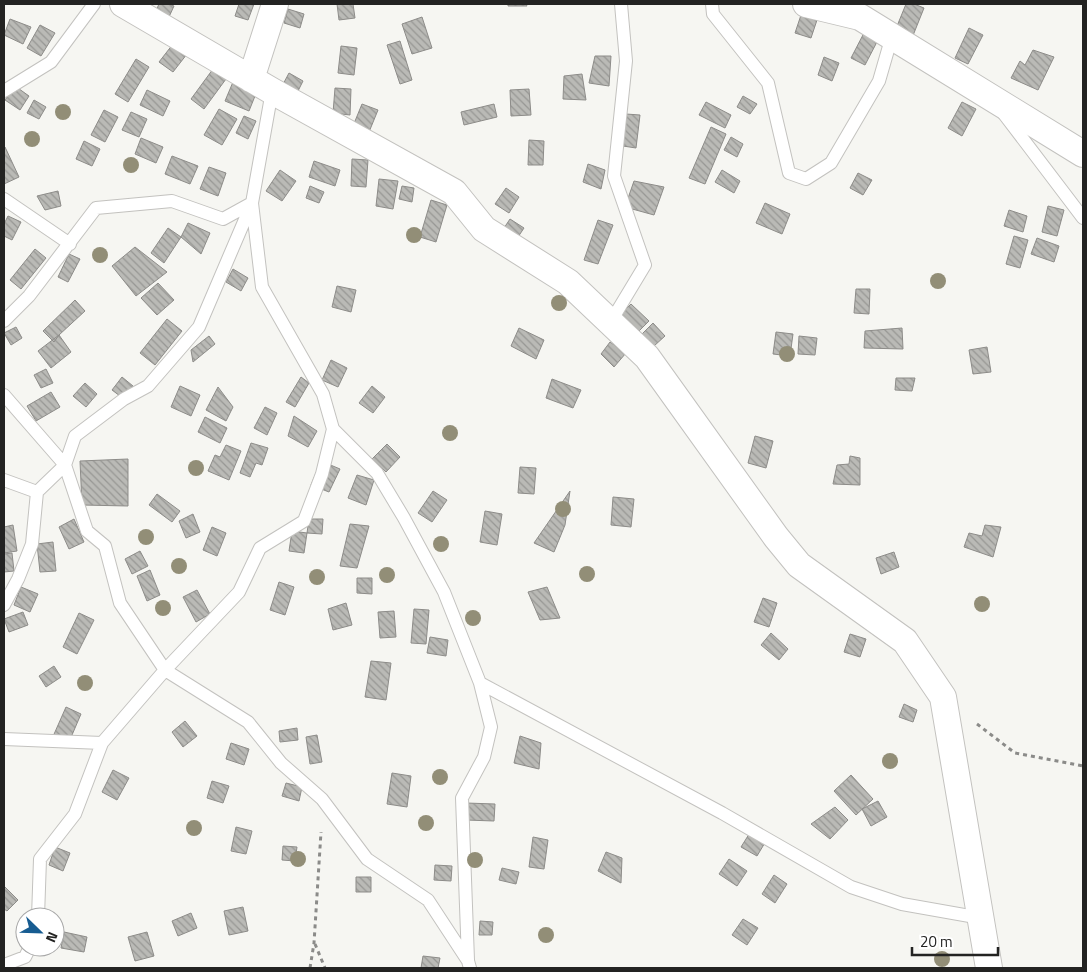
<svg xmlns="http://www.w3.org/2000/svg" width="1087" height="972" viewBox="0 0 1087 972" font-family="'Titillium Web',sans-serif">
	<defs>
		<pattern id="building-back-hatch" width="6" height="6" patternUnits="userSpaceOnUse" patternTransform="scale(1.25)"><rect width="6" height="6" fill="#babab6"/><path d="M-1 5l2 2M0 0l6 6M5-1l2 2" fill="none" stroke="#979794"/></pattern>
	</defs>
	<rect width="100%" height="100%" fill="#f6f6f2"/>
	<path fill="url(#building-back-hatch)" stroke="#8d8c89" d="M159,4H169L174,6L168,19L155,13Z
		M239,4H254L248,20L235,16Z
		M337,4H353L355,18L339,20Z
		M508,4H526L527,6H508Z
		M906,4H914L924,8L912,38L895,31Z
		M288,9L304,14L300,28L284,23Z
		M803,9L819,14L811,38L795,33Z
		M422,17L432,48L412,54L402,24Z
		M10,19L31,27L23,44L4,35Z
		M40,25L55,33L41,56L27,48Z
		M969,28L983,35L968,64L955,58Z
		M865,31L879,38L865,65L851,58Z
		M400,41L412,80L400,84L387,45Z
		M173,44L187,54L173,72L159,62Z
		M341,46L357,48L354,75L338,73Z
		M1033,50L1054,57L1038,90L1011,78L1020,61L1025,65Z
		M595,56H611L609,86L589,83Z
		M824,57L839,63L832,81L818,75Z
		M136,59L149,67L128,102L115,94Z
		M213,69L226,79L204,109L191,99Z
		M289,73L303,81L296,95L281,88Z
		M582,74L586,100L563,99L564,76Z
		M233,82L257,91L249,111L225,101Z
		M15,86L29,96L20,110L5,100Z
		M335,88L351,89L350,115L333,113Z
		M529,89L531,115L511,116L510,90Z
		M147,90L170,101L163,116L140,105Z
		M743,96L757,104L750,114L737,107Z
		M34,100L46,107L39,119L27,113Z
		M706,102L731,115L725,128L699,115Z
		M962,102L976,109L962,136L948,128Z
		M362,104L378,110L369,132L353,126Z
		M494,104L497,117L464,125L461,112Z
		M219,109L237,119L222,145L204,135Z
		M104,110L118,117L105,142L91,135Z
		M131,112L147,119L139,137L122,130Z
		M626,114L640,115L636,148L623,146Z
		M244,116L256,121L248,139L236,133Z
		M711,127L726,134L705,184L689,178Z
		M731,137L743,144L737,157L724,150Z
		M141,138L163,147L156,163L135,154Z
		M529,140L544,141L543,165H528Z
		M84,141L100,149L92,166L76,159Z
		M5,147L19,177L4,184V148Z
		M172,156L198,166L190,184L165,174Z
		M352,159L368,160L366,187L351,186Z
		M314,161L340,170L335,186L309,177Z
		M588,164L605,170L601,189L583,182Z
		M209,167L226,173L218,196L200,189Z
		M280,170L296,181L282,201L266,191Z
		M722,170L740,181L734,193L715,182Z
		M858,173L872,180L863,195L850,188Z
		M379,179L398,181L393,209L376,206Z
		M634,181L664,187L654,215L625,207Z
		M310,186L324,192L319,203L306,198Z
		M402,186L414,188L412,202L399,199Z
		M506,188L519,197L509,213L495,204Z
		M58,191L61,206L45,210L37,196Z
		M431,200L447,205L436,242L420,237Z
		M765,203L790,214L782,234L756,223Z
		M1048,206L1064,210L1057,236L1042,232Z
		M1009,210L1027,216L1023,232L1004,226Z
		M8,216L21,222L12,240L4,236V224Z
		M510,219L524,228L516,240L502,231Z
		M598,220L613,225L598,264L584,260Z
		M188,223L210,233L201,254L181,237Z
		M168,228L181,237L164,263L151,253Z
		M1014,236L1028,240L1020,268L1006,264Z
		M1037,238L1059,246L1054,262L1031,254Z
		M135,247L167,272L136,296L112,266Z
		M35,249L46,258L21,289L10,280Z
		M69,254L80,259L68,282L58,277Z
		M233,269L248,278L241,291L226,282Z
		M158,283L174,300L157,315L141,298Z
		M337,286L356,290L351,312L332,307Z
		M856,289H870L869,314L854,313Z
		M75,300L85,311L59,335L54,342L43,331Z
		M631,304L649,321L639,331L621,314Z
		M167,319L182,331L155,365L140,353Z
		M653,323L665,336L654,346L642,334Z
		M16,327L22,338L11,345L4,333Z
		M519,328L544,340L536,359L511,346Z
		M902,328L903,349L864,348L865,331Z
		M776,332L793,334L790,356L773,354Z
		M59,335L71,352L51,368L38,351Z
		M209,336L215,344L193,362L191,350Z
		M799,336L817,338L815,355L798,354Z
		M610,342L626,353L614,367L601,354Z
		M987,347L991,372L973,374L969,350Z
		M331,360L347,368L338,387L322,380Z
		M46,369L53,383L41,388L34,375Z
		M122,377L133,386L124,399L112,390Z
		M301,377L309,383L295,407L286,402Z
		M896,378H915L912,391L895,390Z
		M552,379L581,390L573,408L546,398Z
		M85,383L97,394L86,407L73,396Z
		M180,386L200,395L191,416L171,407Z
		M372,386L385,397L373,413L359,403Z
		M218,387L233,407L226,421L206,410Z
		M51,392L60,407L36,421L27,406Z
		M265,407L277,413L267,435L254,428Z
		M294,416L317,431L308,447L288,436Z
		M205,417L227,428L220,443L198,432Z
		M755,436L773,441L766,468L748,463Z
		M251,443L268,448L262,465L256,463L250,477L240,473Z
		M387,444L400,457L386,472L372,459Z
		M226,445L241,451L229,480L208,471L215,455L220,457Z
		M850,456L860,458V485L833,484L837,465L849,464Z
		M128,459V506L82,505L80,461Z
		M321,461L340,469L329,492L311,485Z
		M520,467L536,468L534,494L518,493Z
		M357,475L374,480L366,505L348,498Z
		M433,491L447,500L432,522L418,513Z
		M570,491L565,525L554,552L534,543Z
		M157,494L180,511L172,522L149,505Z
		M613,497L634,499L631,527L611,525Z
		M485,511L502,514L497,545L480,542Z
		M193,514L200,532L186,538L179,521Z
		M74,519L84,542L69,549L59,527Z
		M309,519H323L322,534L307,533Z
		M350,524L369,526L357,568L340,566Z
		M13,525L17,551L4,553V527Z
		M985,525L1001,527L993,557L964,547L969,533L982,536Z
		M212,527L226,533L217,556L203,550Z
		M292,531L307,533L304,553L289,551Z
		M53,542L56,571L40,572L37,544Z
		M140,551L148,566L132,574L125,559Z
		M894,552L899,567L881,574L876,558Z
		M12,553L14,571L4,572V554Z
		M150,570L160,595L147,601L137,576Z
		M357,578H372V594L357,593Z
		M279,582L294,587L285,615L270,610Z
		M21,587L38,594L30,612L14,605Z
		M547,587L560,618L540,620L528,592Z
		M197,590L210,614L196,622L183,597Z
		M763,598L777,603L769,627L754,622Z
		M346,603L352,625L333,630L328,609Z
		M414,609L429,610L426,644L411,643Z
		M394,611L396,637L380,638L378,612Z
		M23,612L28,625L9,632L4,619Z
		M79,613L94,620L77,654L63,647Z
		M771,633L788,649L779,660L761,645Z
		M850,634L866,639L860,657L844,652Z
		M430,637L448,640L446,656L427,653Z
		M371,661L391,663L386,700L365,697Z
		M54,666L61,677L46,687L39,676Z
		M904,704L917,710L913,722L899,717Z
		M66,707L81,714L69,742L51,741Z
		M185,721L197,736L183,747L172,732Z
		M297,728L298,740L280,742L279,731Z
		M317,735L322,762L310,764L306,737Z
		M520,736L541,743L539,769L514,763Z
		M231,743L249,749L244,765L226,759Z
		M113,770L129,778L117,800L102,792Z
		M392,773L411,776L407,807L387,804Z
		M851,775L873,799L856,815L834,791Z
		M212,781L229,786L223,803L207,798Z
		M286,783L302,787L299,801L282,796Z
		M878,801L887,817L871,826L862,809Z
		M466,803L495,804L494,821L466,820Z
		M835,807L848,820L830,839L811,824Z
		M236,827L252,831L246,854L231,851Z
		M751,831L766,841L757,856L741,847Z
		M533,837L548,840L544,869L529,867Z
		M283,846L297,847L295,861L282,860Z
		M55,847L70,853L63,871L49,865Z
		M606,852L622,858L621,883L598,871Z
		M729,859L747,871L737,886L719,874Z
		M435,865L452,866L451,881L434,880Z
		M502,868L519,872L516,884L499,880Z
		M774,875L787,884L775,903L762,894Z
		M356,877H371V892H356Z
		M4,886L18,900L7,911L4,909Z
		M243,907L248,931L229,935L224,911Z
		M191,913L197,928L178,936L172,921Z
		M743,919L758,928L747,945L732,935Z
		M480,921L493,922L492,935H479Z
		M64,932L87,937L84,952L61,948Z
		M147,932L154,956L135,961L128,937Z
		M423,956L440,958L438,968H421Z"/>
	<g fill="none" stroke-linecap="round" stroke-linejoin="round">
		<defs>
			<path id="service" d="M712,4L713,14L768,83L789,173L806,179L831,163L879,81L892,36
				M4,91L51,62L94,4
				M1004,114L1083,218
				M4,199L70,244
				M4,321L29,296L96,208L172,201L223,219L252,203L262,287L323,394L333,429L377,473L404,518L444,592L480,683L722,813L851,887L902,904L981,918
				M610,323L645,265L614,176L626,61L621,4
				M4,395L65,465L87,531L105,546L120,603L165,670L248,722L281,763L322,799L367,859L428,900L468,961L470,968
				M4,480L37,492L65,465L75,436L124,399L148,386L199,327L252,203L272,91
				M4,605L18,579L32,544L37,492
				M4,739L102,743L165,670L239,592L260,548L304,521L322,474L333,429
				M38,917L40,859L75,814L102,743
				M468,960L462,798L484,757L491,727L480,683
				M4,965L25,957L30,947"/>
			<path id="minor" d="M123,4L272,91L454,192L484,229L568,282L647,357L776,537L799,565L905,641L943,697L989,968
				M806,4L860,17L1083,154
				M251,79L275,4"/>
		</defs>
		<use href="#service" stroke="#c3c2bf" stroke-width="14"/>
		<use href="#minor" stroke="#c3c2bf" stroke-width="28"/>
		<path stroke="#8b8b89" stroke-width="3" stroke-dasharray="4 4" stroke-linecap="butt" d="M977,724L1015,753L1083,766
			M315,944L325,968
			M310,968L314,943L321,832"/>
		<use href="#service" stroke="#fff" stroke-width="12"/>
		<use href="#minor" stroke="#fff" stroke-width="26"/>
	</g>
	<g fill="#928e77">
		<circle cx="63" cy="112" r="8"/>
		<circle cx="32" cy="139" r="8"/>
		<circle cx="131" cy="165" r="8"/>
		<circle cx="414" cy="235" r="8"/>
		<circle cx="100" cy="255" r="8"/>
		<circle cx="938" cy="281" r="8"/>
		<circle cx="559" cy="303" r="8"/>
		<circle cx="787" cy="354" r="8"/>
		<circle cx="450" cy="433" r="8"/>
		<circle cx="196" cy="468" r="8"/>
		<circle cx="563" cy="509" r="8"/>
		<circle cx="146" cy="537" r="8"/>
		<circle cx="441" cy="544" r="8"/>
		<circle cx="179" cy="566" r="8"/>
		<circle cx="587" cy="574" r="8"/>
		<circle cx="387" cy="575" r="8"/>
		<circle cx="317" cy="577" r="8"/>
		<circle cx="982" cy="604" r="8"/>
		<circle cx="163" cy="608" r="8"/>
		<circle cx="473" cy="618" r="8"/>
		<circle cx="85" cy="683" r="8"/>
		<circle cx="890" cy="761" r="8"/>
		<circle cx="440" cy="777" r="8"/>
		<circle cx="426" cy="823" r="8"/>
		<circle cx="194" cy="828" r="8"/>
		<circle cx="298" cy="859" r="8"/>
		<circle cx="475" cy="860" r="8"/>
		<circle cx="546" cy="935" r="8"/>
		<circle cx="942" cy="959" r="8"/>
	</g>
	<rect width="1087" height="972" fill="none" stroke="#232322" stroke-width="10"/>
	<g transform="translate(40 932) rotate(113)"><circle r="24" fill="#ffffff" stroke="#a7a7a7"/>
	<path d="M0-4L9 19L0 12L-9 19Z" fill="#175c91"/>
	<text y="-8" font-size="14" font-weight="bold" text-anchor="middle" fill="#232322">N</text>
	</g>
	<path d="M912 947v8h86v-8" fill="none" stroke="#232322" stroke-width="2.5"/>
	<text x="920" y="947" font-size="15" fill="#232322" stroke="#ffffff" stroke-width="4" paint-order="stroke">20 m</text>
</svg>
